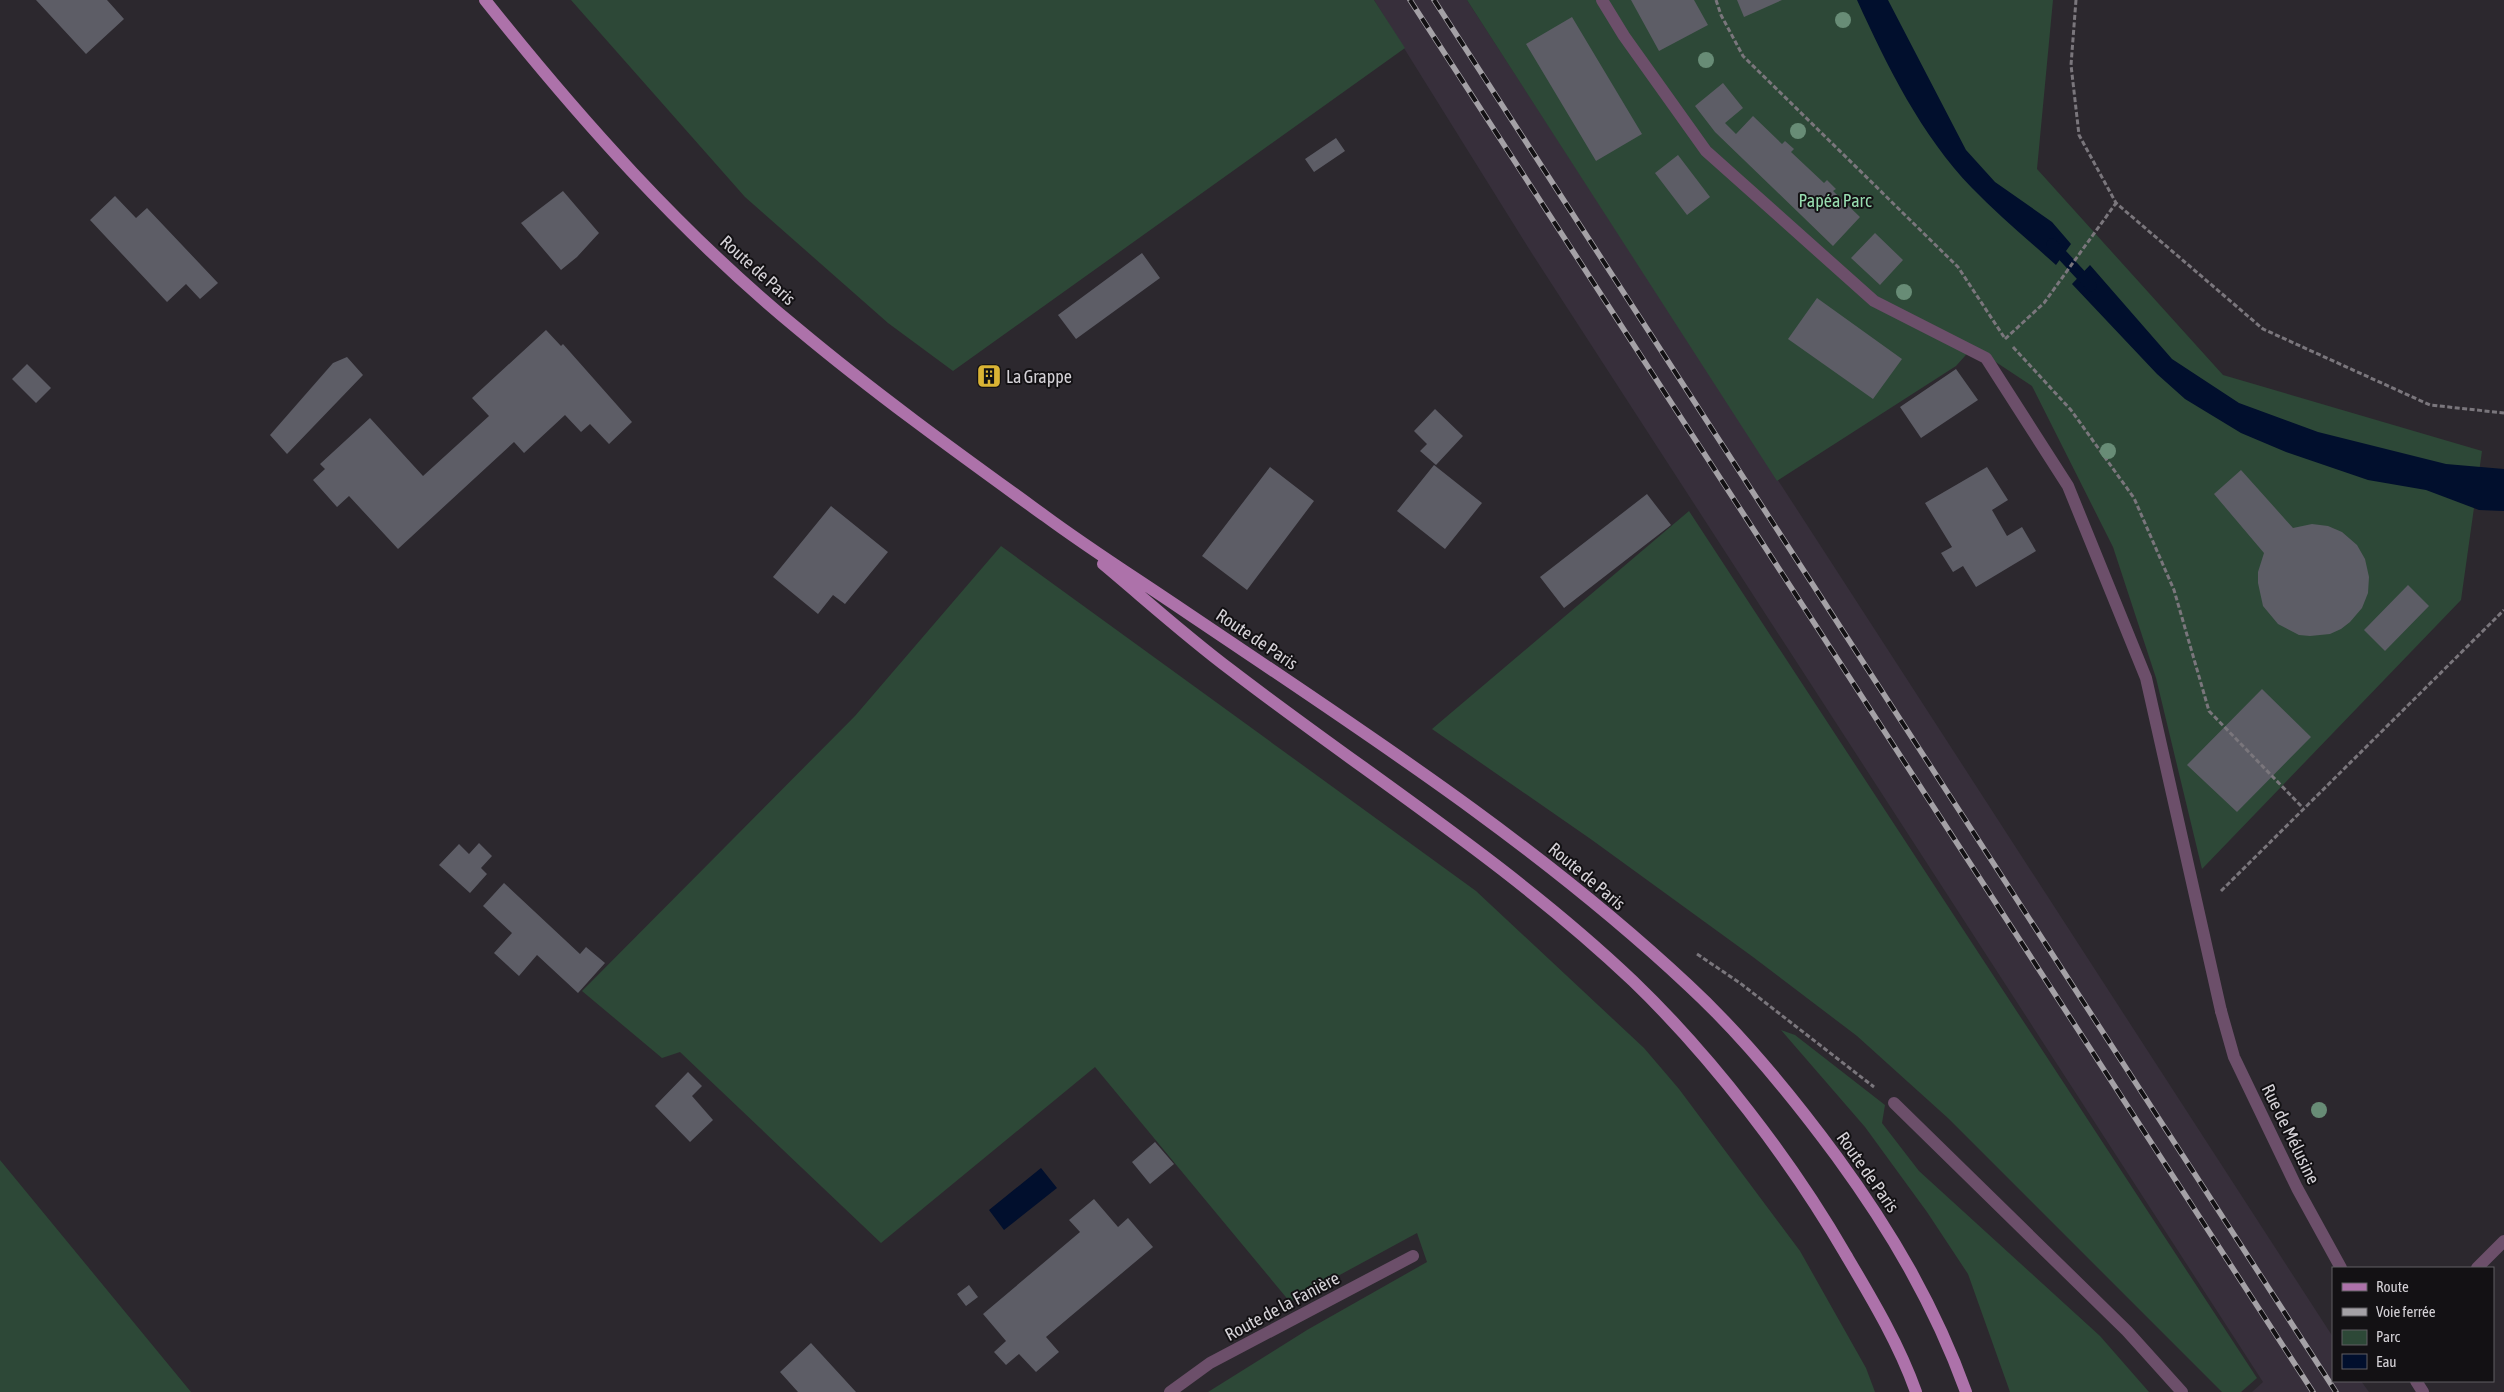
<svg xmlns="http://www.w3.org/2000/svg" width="2504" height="1392" viewBox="0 0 2504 1392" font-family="'Asap Condensed',sans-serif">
	<rect width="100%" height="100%" fill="#2c282e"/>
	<path fill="#372f3b" d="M1374,0H1467L2333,1337V1381H2361L2369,1392H2252L2263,1382L1531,252Z"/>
	<path fill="#2d4837" d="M571,0H1374L1405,48L953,371L888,323L745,197Z
		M1467,0H2053L2037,169L2223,375L2482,451L2461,600L2202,869L2156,678L2113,547L2032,386L1973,347L1956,366L1777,481Z
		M1689,511L2257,1378L2241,1392H2222L1949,1119L1857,1036L1753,957L1592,840L1432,729Z
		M1001,546L1476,891L1644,1048L1679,1089L1800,1251L1866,1368L1875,1392H1208L1307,1330L1427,1262L1417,1233L1290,1302L1095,1067L881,1243L680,1052L662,1058L582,991L855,716Z
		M1781,1030L1795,1035L1885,1105L1882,1123L1919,1171L2100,1336L2149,1392H2010L1968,1274L1927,1212L1865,1127Z
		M0,1160L191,1392H0Z"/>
	<path fill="#010f2d" d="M1857,0H1888L1966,150L1995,182L2052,222L2071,244L2056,265C2028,240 1998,215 1972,188C1921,135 1887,66 1857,0Z
		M2090,265L2172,359L2239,403L2318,432L2446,464L2504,469V511L2479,510L2426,490L2368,480L2286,452L2241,433L2185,399L2157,374L2072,284Z
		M1041,1168L1057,1188L1004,1230L989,1210Z"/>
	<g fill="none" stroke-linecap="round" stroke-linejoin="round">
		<path stroke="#010f2d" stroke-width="11" d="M2052,244L2091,286"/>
	</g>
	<path fill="#5d5d66" d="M36,0H107L124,19L86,54Z
		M1631,0H1694L1708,25L1659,51Z
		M1737,0H1782L1744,17Z
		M1572,17L1642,134L1596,161L1526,44Z
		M1723,83L1743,108L1725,123L1736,134L1753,116L1782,144L1785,141L1794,149L1791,152L1824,183L1827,180L1836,189L1833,191L1860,217L1833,246L1715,132L1695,106Z
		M1336,138L1345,151L1314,172L1305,159Z
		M1678,155L1710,197L1687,215L1655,173Z
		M563,191L599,233L577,257L561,270L521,223Z
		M115,196L136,218L147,208L218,283L200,299L186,284L167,302L90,220Z
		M1875,233L1903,260L1880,285L1851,258Z
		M1142,253L1160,278L1076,339L1058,315Z
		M1817,298L1902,359L1873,399L1788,339Z
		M546,330L561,346L563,344L632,422L609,444L590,424L581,432L565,415L524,453L514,442L398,549L349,496L337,507L313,480L325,469L320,464L370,418L423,476L489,416L472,398Z
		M347,357L363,375L287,454L270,435L333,363Z
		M27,364L51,388L36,403L12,379Z
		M987,367L998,376L991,385L980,376Z
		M1956,369L1978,400L1921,438L1900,407Z
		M1435,409L1463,436L1436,465L1420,451L1427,444L1414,431Z
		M1434,465L1482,503L1445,549L1397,511Z
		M1270,467L1314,501L1247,590L1202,556Z
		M1987,467L2008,500L1992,510L2007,536L2022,527L2036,551L1976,587L1963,566L1953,572L1941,553L1952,547L1925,503Z
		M2241,470L2293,528L2312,524L2328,526L2342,532L2357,545L2365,559L2369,577L2368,593L2362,608L2350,622L2341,629L2330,634L2310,636L2299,635L2278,624L2263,606L2258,583V572L2264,553L2214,494Z
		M1647,494L1671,525L1564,608L1540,577Z
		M831,506L888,552L845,604L833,595L818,614L773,577Z
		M2408,585L2429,606L2385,651L2364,630Z
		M2262,689L2311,737L2237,812L2187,765Z
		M479,843L492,856L481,868L487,874L470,893L439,865L459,844L469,854Z
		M504,883L580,954L586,947L605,963L578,993L537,955L519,976L494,953L512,933L483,906Z
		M688,1072L702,1086L692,1096L713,1120L690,1142L655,1106Z
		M1155,1142L1174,1164L1150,1184L1132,1162Z
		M1094,1199L1118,1227L1128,1218L1153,1247L1046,1337L1059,1352L1036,1372L1019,1354L1006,1365L994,1352L1006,1341L983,1314L1080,1232L1069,1220Z
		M969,1285L978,1297L966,1306L957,1294Z
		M811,1343L856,1392H798L780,1372Z"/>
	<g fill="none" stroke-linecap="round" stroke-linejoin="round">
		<path stroke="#7a767c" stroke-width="3" stroke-dasharray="5 2.5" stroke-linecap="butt" d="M1716,0L1721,15L1743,56L1958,267L2004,337
			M2076,0L2071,65L2079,135L2116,203L2263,329L2430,405L2504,413
			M2005,339L2044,303L2116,203
			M2013,347L2071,410L2134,498L2174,590L2209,711L2303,808
			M2221,891L2504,610
			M1697,954L1740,983L1874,1087"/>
		<path stroke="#6c4f6a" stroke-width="12" d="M1602,0L1624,36L1706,151L1874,301L1986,358L2068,486L2146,678L2221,1011
			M2477,1268L2504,1241
			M1170,1392L1210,1363L1413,1256"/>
		<path stroke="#6c4f6a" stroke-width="12" d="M2221,1011L2234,1057L2297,1188L2341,1268
			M1894,1103L2127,1331L2182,1392
			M2416,1381L2423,1392"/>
		<path stroke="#ad72aa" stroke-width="12" d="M485,0C579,118 681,233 798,329C877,395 962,456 1045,516C1087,547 1131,575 1174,604C1350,723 1532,839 1688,985C1741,1034 1795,1100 1837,1157C1891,1231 1935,1306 1966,1392
			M1103,564C1146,600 1187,637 1231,670C1365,773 1510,864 1633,981C1712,1057 1791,1160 1846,1255C1872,1299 1899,1344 1916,1392"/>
		<defs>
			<path id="rail" d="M1410,0L2313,1392
				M1434,0L2336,1392"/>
		</defs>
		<use href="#rail" stroke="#a4a1a6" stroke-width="5.5"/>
		<use href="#rail" stroke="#131114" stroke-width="4" stroke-dasharray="11" stroke-linecap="butt"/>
	</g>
	<g fill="#688c76">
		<circle cx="1843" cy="20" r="8"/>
		<circle cx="1706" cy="60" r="8"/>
		<circle cx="1798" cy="131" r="8"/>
		<circle cx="1904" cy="292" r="8"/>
		<circle cx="2108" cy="451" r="8"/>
		<circle cx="2319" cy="1110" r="8"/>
	</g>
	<defs>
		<symbol id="building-square" viewBox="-11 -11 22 22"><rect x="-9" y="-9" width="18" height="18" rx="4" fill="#d9b334" stroke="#131114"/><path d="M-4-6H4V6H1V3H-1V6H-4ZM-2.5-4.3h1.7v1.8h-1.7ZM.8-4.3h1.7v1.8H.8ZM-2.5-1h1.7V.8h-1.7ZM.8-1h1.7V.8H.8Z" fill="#111"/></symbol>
	</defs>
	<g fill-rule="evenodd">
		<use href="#building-square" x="975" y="362" width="28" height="28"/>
	</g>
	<g text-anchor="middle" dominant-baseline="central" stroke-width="4" stroke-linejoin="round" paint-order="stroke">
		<g font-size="18" fill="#99deb1" stroke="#131114">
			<text x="1835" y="200">Papéa Parc</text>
		</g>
		<g font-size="18" fill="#d5d2d7" stroke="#131114">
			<text transform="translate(758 270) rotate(42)">Route de Paris</text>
			<text transform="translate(1257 639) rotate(34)">Route de Paris</text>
			<text transform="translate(1587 876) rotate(40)">Route de Paris</text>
			<text transform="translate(2291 1134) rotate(64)">Rue de Mélusine</text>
			<text transform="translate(1868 1172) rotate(55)">Route de Paris</text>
			<text transform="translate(1282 1306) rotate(-28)">Route de la Fanière</text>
		</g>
		<g font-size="18" fill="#d5d2d7" stroke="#131114" text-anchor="start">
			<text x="1006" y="376">La Grappe</text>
		</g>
	</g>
	<rect x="2332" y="1267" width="162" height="115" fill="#131114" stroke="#615e62"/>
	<rect x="2342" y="1283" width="25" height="8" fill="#ad72aa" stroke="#615e62"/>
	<text x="2376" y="1292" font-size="15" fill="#d5d2d7">Route</text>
	<rect x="2342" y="1308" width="25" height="8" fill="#a4a1a6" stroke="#615e62"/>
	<text x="2376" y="1317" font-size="15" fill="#d5d2d7">Voie ferrée</text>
	<rect x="2342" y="1330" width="25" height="15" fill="#2d4837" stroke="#615e62"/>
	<text x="2376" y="1342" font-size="15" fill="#d5d2d7">Parc</text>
	<rect x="2342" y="1354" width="25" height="15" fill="#010f2d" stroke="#615e62"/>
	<text x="2376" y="1367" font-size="15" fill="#d5d2d7">Eau</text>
</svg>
